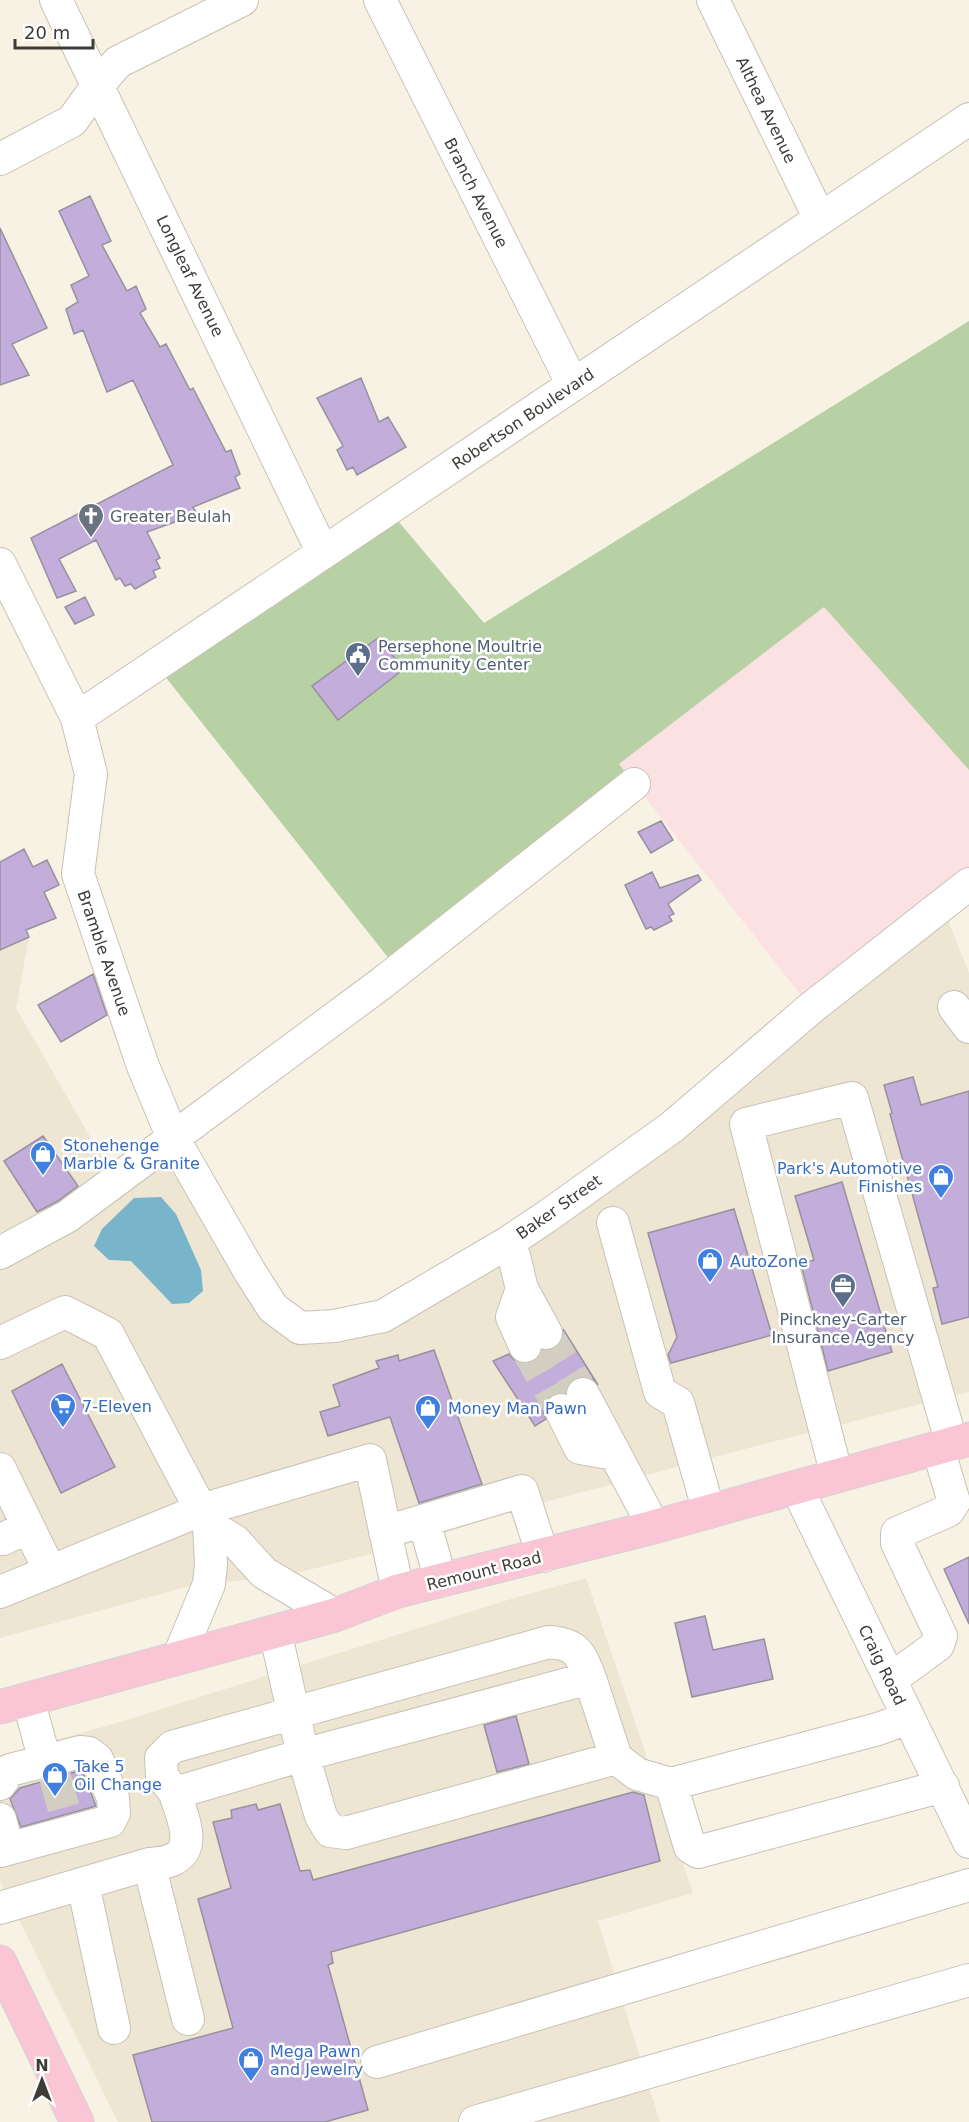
<svg xmlns="http://www.w3.org/2000/svg" width="969" height="2122" viewBox="0 0 969 2122" font-family="'DejaVu Sans',sans-serif">
	<rect width="100%" height="100%" fill="#f8f2e5"/>
	<path fill="#eee6d2" d="M0,879L29,937L16,1008L115,1180L173,1138L273,1308L334,1326L488,1254L942,905L969,973V1392L760,1445L549,1501L390,1549L289,1575L190,1586L0,1638Z
		M586,1578L693,1893L598,1921L660,2122H118L0,1881V1756L120,1722L514,1598Z"/>
	<path fill="#fce1e3" d="M824,607L969,770V884L811,1008L619,764Z"/>
	<path fill="#b7d1a5" d="M969,321V770L824,607L619,764L634,784L398,970L156,665L388,509L484,623Z"/>
	<path fill="#78b4ca" d="M161,1197L176,1214L201,1270L203,1291L189,1303L172,1304L131,1261L109,1260L94,1246L102,1229L134,1198Z"/>
	<path fill="#c2addb" stroke="#97919e" stroke-width="1.5" d="M90,196L111,241L102,245L127,291L136,286L146,309L140,313L160,347L166,344L190,390L193,388L226,452L231,450L240,474L235,477L240,488L193,507L197,514L147,532L160,558L156,560L160,568L153,571L156,577L135,589L131,584L125,586L120,578L116,580L96,540L59,559L76,591L57,598L31,538L173,465L133,380L107,392L83,330L74,334L66,309L78,302L71,285L89,276L59,211Z
		M0,228L47,328L12,344L29,375L0,385Z
		M361,378L379,422L388,417L406,447L357,475L353,467L347,470L337,450L343,446L317,398Z
		M85,597L94,615L75,624L65,607Z
		M378,638L404,669L338,720L312,686Z
		M661,821L673,840L651,853L638,832Z
		M24,849L33,867L47,860L59,885L44,892L56,918L26,930L29,937L0,950V862Z
		M652,872L660,888L698,875L701,880L668,904L674,914L669,916L672,921L654,930L651,927L646,929L625,885Z
		M93,974L107,1015L61,1042L38,1005Z
		M913,1077L921,1105L969,1091V1317L942,1324L933,1288L938,1287L890,1114L892,1113L884,1085Z
		M43,1136L78,1186L58,1201L37,1212L4,1161Z
		M842,1182L892,1352L828,1371L801,1264L814,1260L795,1196Z
		M734,1209L772,1335L671,1363L668,1355L677,1337L648,1233Z
		M563,1329L598,1385L592,1378L584,1376L574,1378L567,1385L565,1393L554,1394L546,1400L543,1410L546,1419L535,1426L493,1361L509,1354L514,1360L523,1364L533,1362L539,1357L542,1350L554,1349L561,1343L564,1334Z
		M434,1350L482,1484L419,1503L390,1417L328,1436L320,1412L340,1406L333,1385L379,1368L376,1361L398,1355L399,1361Z
		M62,1364L115,1467L61,1493L12,1391Z
		M969,1557V1624L944,1569Z
		M705,1616L713,1650L764,1639L773,1679L692,1697L675,1623Z
		M516,1716L529,1764L497,1772L484,1725Z
		M82,1770L96,1806L21,1827L10,1799L20,1788Z
		M633,1792L644,1795L660,1861L331,1952L333,1963L328,1965L368,2110L325,2122H152L133,2055L233,2028L198,1899L231,1888L213,1822L232,1818L231,1810L256,1804L258,1810L280,1804L300,1871L310,1870L313,1880Z"/>
	<g fill="none" stroke-linecap="round" stroke-linejoin="round">
		<path stroke="#d3cec2" stroke-width="32" stroke-dasharray="32 16" stroke-linecap="butt" d="M546,1333L583,1394
			M525,1346L561,1410
			M55,1777L66,1816"/>
		<defs>
			<path id="minor" d="M56,0L323,553
				M380,0L573,385
				M713,0L820,219
				M0,159L72,121L98,85L118,62L242,0
				M0,564L77,718L91,774L78,874L143,1066L173,1138L250,1272L273,1308L300,1328L334,1326L383,1316L507,1243L546,1217L672,1127L811,1008L969,884
				M77,718L969,119
				M954,1007L969,1027
				M613,1223L660,1392L678,1403L709,1512
				M507,1243L514,1256L522,1289L546,1333
				M0,1253L68,1216L173,1138L382,983L634,784
				M522,1289L512,1317L525,1346
				M0,1343L65,1312L108,1334L201,1510L370,1460L398,1591
				M583,1394L654,1527
				M561,1410L580,1448L615,1454
				M0,1469L50,1571
				M837,1476L746,1124L852,1098L952,1444
				M797,1488L969,1842
				M424,1521L441,1581
				M209,1525L235,1541L264,1573L335,1615
				M385,1532L522,1491L543,1556
				M3,1539L28,1527
				M0,1592L201,1510L209,1525L211,1564L209,1584L179,1656
				M275,1631L303,1755L321,1816L330,1831L346,1833L616,1758
				M890,1680L938,1645L941,1636L897,1543V1533L948,1511L954,1502L938,1448
				M28,1699L45,1761
				M0,1784L10,1770L80,1752L89,1753L97,1759L113,1798L114,1813L110,1821L0,1851
				M671,1784L690,1847L698,1852L943,1786
				M175,1793L162,1776L161,1758L172,1747L549,1642C577,1644 580,1653 590,1678
				M0,1819L8,1849
				M149,1864L188,2019
				M83,1884L114,2028
				M0,1908L149,1864C156,1863 165,1863 172,1860C199,1848 181,1814 175,1793L303,1755L590,1678L616,1758L637,1774L671,1784L878,1729L908,1718
				M377,2062L969,1885
				M475,2122L969,1980"/>
			<path id="major" d="M0,1707L335,1615L398,1591L650,1528L969,1439
				M0,1962L77,2122"/>
		</defs>
		<use href="#minor" stroke="#c8c2b6" stroke-width="34"/>
		<use href="#major" stroke="#d5d4d3" stroke-width="35"/>
		<use href="#minor" stroke="#fff" stroke-width="32"/>
		<use href="#major" stroke="#fac5d4" stroke-width="33"/>
	</g>
	<defs>
		<symbol id="church-pin" viewBox="-11 -11 22 30"><path d="M0 17L-7.5 6A9.5 9.5 0 1 1 7.5 6Z" fill="#6b7280" stroke="#fff"/><path d="M-1.2-6h2.4v3.5h3.3v2.4h-3.3V6h-2.4V-.1h-3.3v-2.4h3.3Z" fill="#fff"/></symbol>
		<symbol id="civic-pin" viewBox="-11 -11 22 30"><path d="M0 17L-7.5 6A9.5 9.5 0 1 1 7.5 6Z" fill="#5c6f8a" stroke="#fff"/><path d="M-.6-6.5H3V-4.5H.6V-3L4-1V1h2V6H-6V1h2V-1L-.6-3ZM-1.2 2.5V6h2.4V2.5Z" fill="#fff"/></symbol>
		<symbol id="shop-pin" viewBox="-11 -11 22 30"><path d="M0 17L-7.5 6A9.5 9.5 0 1 1 7.5 6Z" fill="#3f7fe0" stroke="#fff"/><path d="M-5-2.5h2.3a2.7 3.5 0 0 1 5.4 0H5L5.5 6h-11ZM-1.5-2.5h3a1.5 2.3 0 0 0-3 0Z" fill="#fff"/></symbol>
		<symbol id="office-pin" viewBox="-11 -11 22 30"><path d="M0 17L-7.5 6A9.5 9.5 0 1 1 7.5 6Z" fill="#5c6f8a" stroke="#fff"/><path d="M-6-3h4V-5.5h4V-3h4V5H-6ZM-1-4.5V-3h2v-1.5ZM-6 0V1H6V0Z" fill="#fff"/></symbol>
		<symbol id="supermarket-pin" viewBox="-11 -11 22 30"><path d="M0 17L-7.5 6A9.5 9.5 0 1 1 7.5 6Z" fill="#3f7fe0" stroke="#fff"/><path d="M-6-5.5h2.5l.6 2H6L4.5 2H-2.5L-4.4-4H-6ZM-1.5 3.2a1.3 1.3 0 1 0 .1 0ZM3 3.2a1.3 1.3 0 1 0 .1 0Z" fill="#fff"/></symbol>
	</defs>
	<g fill-rule="evenodd">
		<use href="#church-pin" x="76" y="501" width="30" height="40"/>
		<use href="#civic-pin" x="343" y="640" width="30" height="40"/>
		<use href="#shop-pin" x="28" y="1139" width="30" height="40"/>
		<use href="#shop-pin" x="926" y="1162" width="30" height="40"/>
		<use href="#shop-pin" x="695" y="1246" width="30" height="40"/>
		<use href="#office-pin" x="828" y="1271" width="30" height="40"/>
		<use href="#supermarket-pin" x="48" y="1391" width="30" height="40"/>
		<use href="#shop-pin" x="413" y="1393" width="30" height="40"/>
		<use href="#shop-pin" x="40" y="1760" width="30" height="40"/>
		<use href="#shop-pin" x="236" y="2045" width="30" height="40"/>
	</g>
	<g text-anchor="middle" dominant-baseline="central" stroke-width="5" stroke-linejoin="round" paint-order="stroke">
		<g font-size="16" fill="#3e3c37" stroke="#fff">
			<text transform="translate(766 110) rotate(64)">Althea Avenue</text>
			<text transform="translate(476 193) rotate(63)">Branch Avenue</text>
			<text transform="translate(190 276) rotate(64)">Longleaf Avenue</text>
			<text transform="translate(523 419) rotate(-34)">Robertson Boulevard</text>
			<text transform="translate(104 953) rotate(71)">Bramble Avenue</text>
			<text transform="translate(559 1207) rotate(-35)">Baker Street</text>
			<text transform="translate(484 1571) rotate(-14)">Remount Road</text>
			<text transform="translate(882 1665) rotate(64)">Craig Road</text>
		</g>
		<g font-size="16" fill="#5b616d" stroke="#fff" text-anchor="start">
			<text x="110" y="516">Greater Beulah</text>
		</g>
		<g font-size="16" fill="#4e5e75" stroke="#fff" text-anchor="start">
			<text x="378" y="646">Persephone Moultrie<tspan x="378" dy="18">Community Center</tspan></text>
			<text x="843" y="1319" text-anchor="middle">Pinckney-Carter<tspan x="843" dy="18">Insurance Agency</tspan></text>
		</g>
		<g font-size="16" fill="#366cbe" stroke="#fff" text-anchor="start">
			<text x="63" y="1145">Stonehenge<tspan x="63" dy="18">Marble &amp; Granite</tspan></text>
			<text x="922" y="1168" text-anchor="end">Park's Automotive<tspan x="922" dy="18">Finishes</tspan></text>
			<text x="730" y="1261">AutoZone</text>
			<text x="82" y="1406">7-Eleven</text>
			<text x="448" y="1408">Money Man Pawn</text>
			<text x="74" y="1766">Take 5<tspan x="74" dy="18">Oil Change</tspan></text>
			<text x="270" y="2051">Mega Pawn<tspan x="270" dy="18">and Jewelry</tspan></text>
		</g>
	</g>
	<g transform="translate(42 2080)" stroke="#ffffff" stroke-width="4.5" paint-order="stroke">
	<path d="M0-4.5L10 22L0 15L-10 22Z" fill="#3e3c37"/>
	<text y="-9" font-size="16" font-weight="bold" text-anchor="middle" fill="#3e3c37">N</text>
	</g>
	<path d="M15 39v9h78v-9" fill="none" stroke="#3e3c37" stroke-width="3"/>
	<text x="24" y="39" font-size="18" fill="#3e3c37" stroke="#ffffff" stroke-width="4.5" paint-order="stroke">20 m</text>
</svg>
